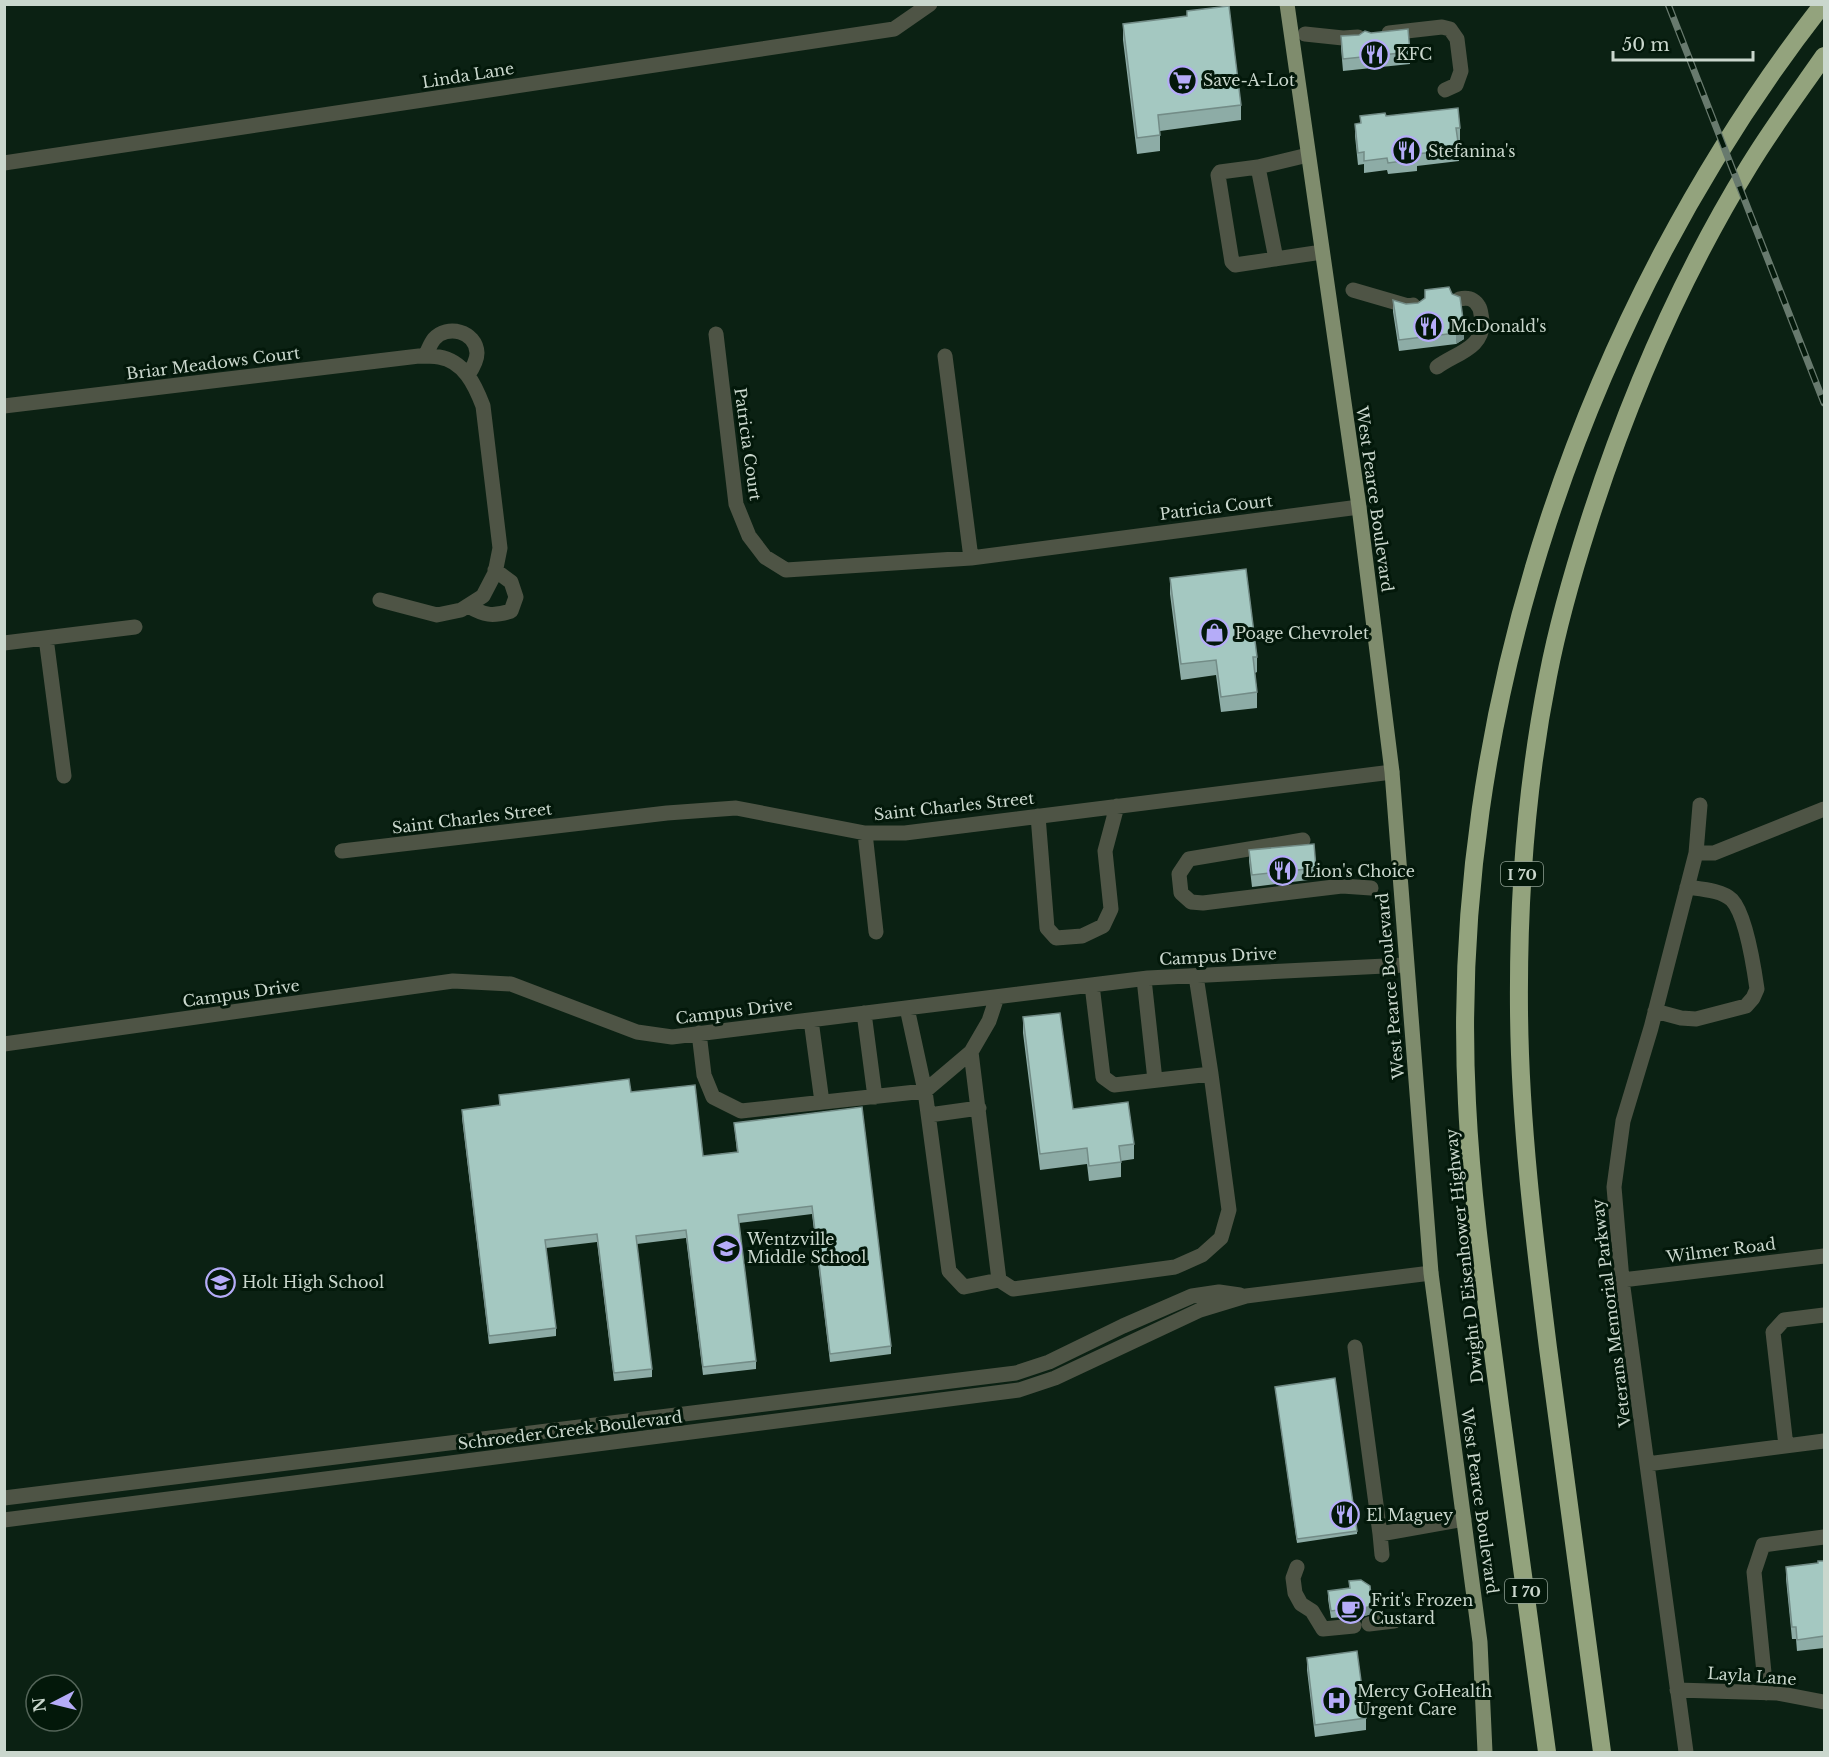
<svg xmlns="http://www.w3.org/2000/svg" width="1829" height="1757" viewBox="0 0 1829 1757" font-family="'Libre Baskerville',serif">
	<rect width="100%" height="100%" fill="#0b2113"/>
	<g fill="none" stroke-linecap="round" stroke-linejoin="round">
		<path stroke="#4e5445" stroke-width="15" d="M1389,33L1442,27L1450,29L1457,39L1461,71L1456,85L1445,90
			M1305,34L1343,38L1358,37
			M4,163L894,29L930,4
			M1258,167L1308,155
			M1276,259L1258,167L1220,172L1218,175L1232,262L1235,265L1322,252
			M1353,290L1408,306L1413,305
			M716,334L736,504L749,536L765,557L786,570L971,558
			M425,356C428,351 430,344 434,339C447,324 476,331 477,353C477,361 472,369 468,375
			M945,356L971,558L1359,507
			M1437,367C1456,353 1485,348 1482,320C1481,316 1481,310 1479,307C1474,298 1468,297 1459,299
			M4,406L419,356C425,356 432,356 439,357C464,361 475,385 483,406L500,548L495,573L483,596L461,610L437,615L380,600
			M468,606C484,615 492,617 511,611L516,597L511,582L495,570
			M46,638L64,776
			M4,643L135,627
			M1038,816L1047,928L1056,938L1082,936L1103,926L1111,909L1105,851L1117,806
			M865,833L876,932
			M1303,840L1189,859L1179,874L1181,893L1191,902L1203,903L1342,886L1371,888
			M342,851L667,813L736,808L865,833H905L1392,772
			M1696,853H1714L1824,809
			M1144,979L1155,1080
			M1092,985L1103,1077L1114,1085L1211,1074L1196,976
			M907,1008L925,1091L949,1271L964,1287L999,1280L971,1052L989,1021L997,997
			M1655,1011L1681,1018L1696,1019L1746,1006L1753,998L1757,989C1754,968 1746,915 1732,900C1722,890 1700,889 1687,887
			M864,1013L875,1097
			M811,1020L822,1102
			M699,1033L704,1075L713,1097L741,1111L925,1091L971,1052
			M4,1044L453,981L511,984L637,1032L672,1037L1148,978L1405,965
			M929,1115L979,1108
			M999,1280L1013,1289L1175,1267L1202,1255L1221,1238L1229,1210L1211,1074
			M1622,1280L1824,1256
			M1355,1347L1380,1534L1464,1519
			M1786,1446L1773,1332L1784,1320L1824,1315
			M1647,1464L1824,1441
			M4,1498L1016,1373L1049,1362L1123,1326L1192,1296L1219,1292L1240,1295
			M4,1520L1019,1390L1055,1378L1200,1310L1246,1296L1431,1273
			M1380,1534L1382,1555
			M1297,1567L1293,1578L1295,1593L1301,1604L1312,1611L1323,1629L1354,1626
			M1369,1624L1394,1621
			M1677,1690L1777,1693L1824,1702
			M1766,1693L1754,1572L1763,1545L1824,1537
			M1686,1752L1622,1280L1614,1187L1623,1121L1651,1028L1696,853L1700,805"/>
		<path stroke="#7f8c6d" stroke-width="15" d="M1287,4L1359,507L1392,772L1431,1273L1480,1642L1485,1752"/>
		<path stroke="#93a37d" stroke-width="18" d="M1547,1752C1531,1637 1516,1521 1500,1406C1487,1305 1472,1205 1467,1103C1447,715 1584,310 1823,4
			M1602,1752C1585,1617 1565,1483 1548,1348C1534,1236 1520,1124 1519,1011C1518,899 1526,786 1548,676C1558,624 1573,572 1589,522C1629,397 1681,277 1749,166C1772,128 1799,92 1824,56"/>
		<defs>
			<path id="rail" d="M1668,4L1824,403"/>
		</defs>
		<use href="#rail" stroke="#687a6e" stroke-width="7"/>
		<use href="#rail" stroke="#03180a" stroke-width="4.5" stroke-dasharray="14" stroke-linecap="butt"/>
	</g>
	<path fill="#8daca6" d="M1187,11L1241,105V120L1160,131V151L1137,154L1123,40V24L1187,16Z
		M1341,36L1410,52V64L1343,71L1341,48Z
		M1360,116H1386L1460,128V140H1458L1459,161L1417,166V171L1388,174L1387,170L1364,173V164L1358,165L1355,136V124H1360Z
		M1393,300L1406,304L1418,303L1464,339L1456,344L1399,351L1393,312Z
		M1170,578L1257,657V672L1255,673L1257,692V708L1221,712L1216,675L1181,680L1170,594Z
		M1249,850L1316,868V879L1252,887L1249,861Z
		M1023,1017L1073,1109L1134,1144V1159L1121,1161V1177L1089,1181L1087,1164L1040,1170L1023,1033Z
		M631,1092L703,1156L737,1152L734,1123L862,1107L891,1346V1354L830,1362L812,1214L739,1223L756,1361V1369L703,1375L686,1238L637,1244L652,1369V1377L614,1381L597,1242L546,1248L556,1328V1336L489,1344L462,1118V1110L499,1105V1095Z
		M1275,1387L1357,1531V1534L1297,1543Z
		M1824,1561V1648L1797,1651L1796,1639H1792L1786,1579V1567L1818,1563Z
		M1349,1581L1372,1614L1364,1616L1361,1619L1353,1616L1331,1618L1328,1599V1591L1349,1589Z
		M1307,1658L1366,1718V1730L1315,1737L1307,1670Z"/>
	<path fill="#738c87" d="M1464,327V339L1456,344V333Z
		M1372,1606V1614L1364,1616L1361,1619V1611L1364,1608Z"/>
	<path fill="#a4c8c1" stroke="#738c87" stroke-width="1.5" d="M1229,6L1241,105L1158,115L1160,135L1137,138L1123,24L1187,16V11Z
		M1408,29L1410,52L1343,59L1341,36L1359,35L1365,31L1371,33Z
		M1458,108L1460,128H1456L1459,149L1417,154V159L1388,163L1387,158L1364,161V152L1358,153L1355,124L1361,123L1360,116L1385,113L1386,116Z
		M1449,287L1452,294L1460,297L1464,327L1456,333L1399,340L1393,300L1406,304L1418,303L1425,298V290Z
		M1246,569L1257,657H1253L1257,692L1221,697L1216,660L1181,664L1170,578Z
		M1314,844L1316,868L1252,875L1249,850Z
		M1060,1013L1073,1109L1128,1102L1134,1144L1119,1146L1121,1162L1089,1166L1087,1148L1040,1154L1023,1017Z
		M629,1079L631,1092L695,1085L703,1156L738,1152L734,1123L862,1107L891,1346L830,1354L812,1206L738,1215L756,1361L703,1367L686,1230L636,1236L652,1369L614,1373L597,1234L545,1240L556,1328L489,1336L462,1110L500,1105L499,1095Z
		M1335,1378L1357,1531L1297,1539L1275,1387Z
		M1818,1561H1824V1636L1797,1640L1796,1627H1792L1786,1567L1818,1563Z
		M1361,1580L1370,1586L1372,1606L1364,1608L1361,1611L1353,1608L1331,1611L1328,1591L1350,1588L1349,1581Z
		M1357,1651L1366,1718L1315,1725L1307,1658Z"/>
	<defs>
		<symbol id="restaurant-ring" viewBox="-11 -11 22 22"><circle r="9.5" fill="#03180a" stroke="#b5acf8" stroke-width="1.5"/><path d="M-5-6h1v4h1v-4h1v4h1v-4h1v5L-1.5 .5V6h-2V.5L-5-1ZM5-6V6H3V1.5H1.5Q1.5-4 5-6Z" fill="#b5acf8"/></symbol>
		<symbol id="supermarket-ring" viewBox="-11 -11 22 22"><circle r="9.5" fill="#03180a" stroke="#b5acf8" stroke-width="1.5"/><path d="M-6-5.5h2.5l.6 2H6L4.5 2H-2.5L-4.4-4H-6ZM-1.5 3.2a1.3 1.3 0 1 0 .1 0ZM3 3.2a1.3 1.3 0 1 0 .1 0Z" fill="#b5acf8"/></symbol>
		<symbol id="shop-ring" viewBox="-11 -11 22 22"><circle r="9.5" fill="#03180a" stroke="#b5acf8" stroke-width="1.5"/><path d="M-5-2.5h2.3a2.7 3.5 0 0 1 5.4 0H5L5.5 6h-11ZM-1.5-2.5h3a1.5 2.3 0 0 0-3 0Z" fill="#b5acf8"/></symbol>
		<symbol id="school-ring" viewBox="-11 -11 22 22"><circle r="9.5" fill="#03180a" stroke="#b5acf8" stroke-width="1.5"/><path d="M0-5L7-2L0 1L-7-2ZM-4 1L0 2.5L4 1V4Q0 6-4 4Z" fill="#b5acf8"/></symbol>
		<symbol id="cafe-ring" viewBox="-11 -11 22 22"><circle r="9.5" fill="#03180a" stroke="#b5acf8" stroke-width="1.5"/><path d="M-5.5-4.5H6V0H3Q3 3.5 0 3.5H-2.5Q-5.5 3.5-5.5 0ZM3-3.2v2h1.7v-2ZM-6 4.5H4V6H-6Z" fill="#b5acf8"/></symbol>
		<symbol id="hospital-ring" viewBox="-11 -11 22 22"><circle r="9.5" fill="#03180a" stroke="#b5acf8" stroke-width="1.5"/><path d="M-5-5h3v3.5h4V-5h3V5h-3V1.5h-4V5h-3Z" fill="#b5acf8"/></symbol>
	</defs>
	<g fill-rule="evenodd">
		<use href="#restaurant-ring" x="1358" y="38" width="33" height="33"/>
		<use href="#supermarket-ring" x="1166" y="64" width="33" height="33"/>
		<use href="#restaurant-ring" x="1390" y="134" width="33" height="33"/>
		<use href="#restaurant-ring" x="1412" y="310" width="33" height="33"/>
		<use href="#shop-ring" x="1198" y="616" width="33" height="33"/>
		<use href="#restaurant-ring" x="1266" y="854" width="33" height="33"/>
		<use href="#school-ring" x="710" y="1232" width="33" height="33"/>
		<use href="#school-ring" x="204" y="1266" width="33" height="33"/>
		<use href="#restaurant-ring" x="1328" y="1498" width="33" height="33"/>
		<use href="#cafe-ring" x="1334" y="1592" width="33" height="33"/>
		<use href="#hospital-ring" x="1320" y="1684" width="33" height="33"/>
	</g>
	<g text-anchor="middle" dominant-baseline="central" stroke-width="6" stroke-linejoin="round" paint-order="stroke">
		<g fill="#03180a" stroke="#8e9e92" stroke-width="1.5">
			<rect x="1501" y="862" width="42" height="24" rx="4.5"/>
			<rect x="1505" y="1579" width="42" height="24" rx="4.5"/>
		</g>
		<g font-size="15" font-weight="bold" fill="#cad7cd">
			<text x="1522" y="874">I 70</text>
			<text x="1526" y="1591">I 70</text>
		</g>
		<g font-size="16" fill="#cad7cd" stroke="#03180a" text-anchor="start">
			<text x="1396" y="54">KFC</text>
			<text x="1203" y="80">Save-A-Lot</text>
			<text x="1428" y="151">Stefanina's</text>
			<text x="1450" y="326">McDonald's</text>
			<text x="1235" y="633">Poage Chevrolet</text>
			<text x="1304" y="871">Lion's Choice</text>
			<text x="747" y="1239">Wentzville<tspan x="747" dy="18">Middle School</tspan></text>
			<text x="242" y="1282">Holt High School</text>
			<text x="1366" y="1515">El Maguey</text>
			<text x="1371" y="1600">Frit's Frozen<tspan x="1371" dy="18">Custard</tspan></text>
			<text x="1357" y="1691">Mercy GoHealth<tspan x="1357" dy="18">Urgent Care</tspan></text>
		</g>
		<g font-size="16" fill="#cad7cd" stroke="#03180a">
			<text transform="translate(468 75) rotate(-9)">Linda Lane</text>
			<text transform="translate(213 363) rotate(-7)">Briar Meadows Court</text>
			<text transform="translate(748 444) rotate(82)">Patricia Court</text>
			<text transform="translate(1375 499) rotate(82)">West Pearce Boulevard</text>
			<text transform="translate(1216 507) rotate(-7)">Patricia Court</text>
			<text transform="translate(954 806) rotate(-6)">Saint Charles Street</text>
			<text transform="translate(472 818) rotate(-7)">Saint Charles Street</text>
			<text transform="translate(1218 956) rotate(-3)">Campus Drive</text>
			<text transform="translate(1390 986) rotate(-95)">West Pearce Boulevard</text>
			<text transform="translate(241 993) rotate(-8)">Campus Drive</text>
			<text transform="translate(734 1011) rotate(-7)">Campus Drive</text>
			<text transform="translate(1721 1250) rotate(-7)">Wilmer Road</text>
			<text transform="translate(1464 1256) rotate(-96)">Dwight D Eisenhower Highway</text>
			<text transform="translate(1611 1313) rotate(-97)">Veterans Memorial Parkway</text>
			<text transform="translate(570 1430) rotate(-7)">Schroeder Creek Boulevard</text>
			<text transform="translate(1480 1501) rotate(82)">West Pearce Boulevard</text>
			<text transform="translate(1752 1676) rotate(4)">Layla Lane</text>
		</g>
	</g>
	<rect width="1829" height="1757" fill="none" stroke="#cad7cd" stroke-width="12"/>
	<g transform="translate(54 1703) rotate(263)"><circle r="28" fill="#03180a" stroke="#536458" stroke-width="1.5"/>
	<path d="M0-4.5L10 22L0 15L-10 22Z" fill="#b5acf8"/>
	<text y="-9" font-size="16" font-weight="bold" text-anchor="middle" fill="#cad7cd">N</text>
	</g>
	<path d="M1613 51v9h140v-9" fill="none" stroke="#cad7cd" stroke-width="3"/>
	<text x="1622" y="51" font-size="18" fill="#cad7cd" stroke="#03180a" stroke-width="4.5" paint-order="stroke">50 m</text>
</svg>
